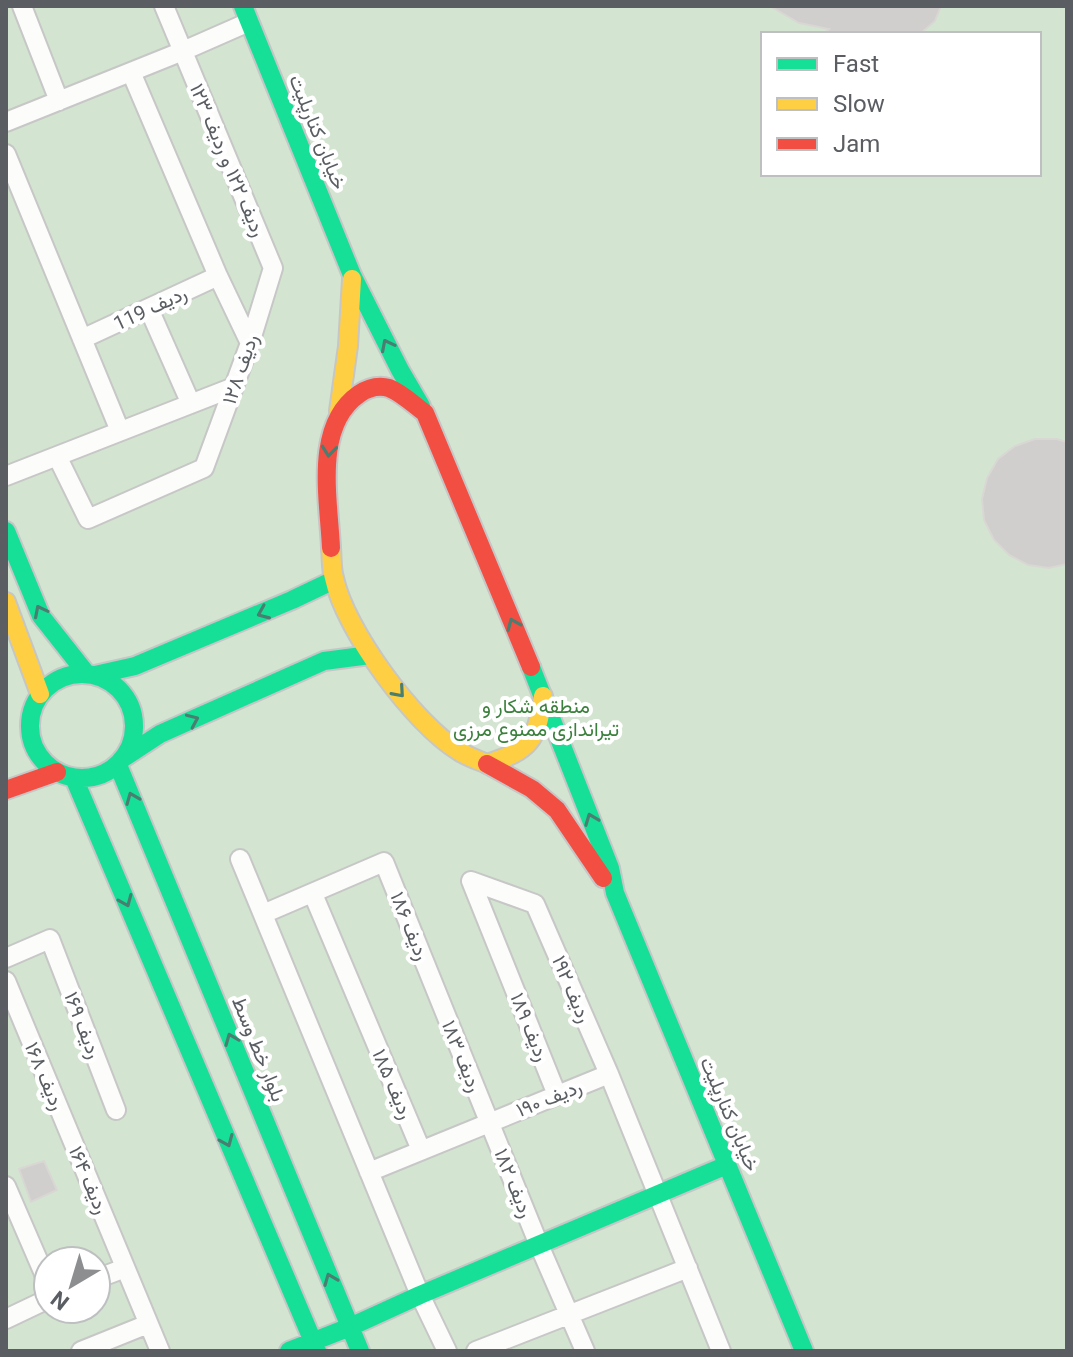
<svg xmlns="http://www.w3.org/2000/svg" width="1073" height="1357" viewBox="0 0 1073 1357" font-family="Roboto,Vazirmatn,sans-serif">
	<rect width="100%" height="100%" fill="#eae8e4"/>
	<path fill="#d3e5d0" fill-rule="evenodd" d="M6,6H1067V1351H6ZM763,34H1039V174H763ZM48,1261H96V1309H48Z"/>
	<path fill="#d1cfcd" stroke="#d9d7d4" stroke-width="2" d="M770,6H941L935,21L920,34H823L829,29L799,23Z
		M1035,439H1057L1067,442V564L1049,568L1028,565L1009,555L994,540L984,520L982,499L987,478L998,459L1015,446Z
		M44,1161L57,1190L31,1202L19,1169Z"/>
	<g fill="none" stroke-linecap="round" stroke-linejoin="round">
		<defs>
			<path id="street" d="M22,6L59,101
				M131,72L218,276L250,343
				M6,122L183,51L249,22
				M6,154L120,431
				M149,309L191,404
				M82,339L218,276
				M57,456L88,519L204,468L250,343L273,268L164,6
				M6,476L234,387
				M240,859L420,1295L447,1351
				M471,881L535,904L609,1074L721,1351
				M471,881L557,1095
				M313,894L421,1150
				M263,914L384,862L539,1245L585,1351
				M6,958L50,939L116,1110
				M6,981L160,1351
				M369,1172L609,1074
				M6,1186L48,1283
				M96,1279L125,1268
				M6,1319L48,1299
				M81,1351L148,1324
				M476,1351L688,1268"/>
			<path id="fast" d="M243,6L352,275L400,370L421,406
				M6,531L41,616L86,673
				M531,667L610,868L615,893L804,1351
				M30 726a52 52 0 1 1 104 0a52 52 0 1 1-104 0Z
				M95,675L135,666L292,600L334,580
				M125,757L160,734L324,661L370,655
				M118,765L360,1351
				M74,778L317,1351
				M289,1351L350,1327L420,1295L727,1165"/>
			<path id="slow" d="M339,411L348,346L352,279
				M331,548C332,558 331,568 334,578C345,630 414,724 459,751C468,757 478,760 487,764C530,750 537,741 543,696
				M6,602L40,694"/>
			<path id="jam" d="M331,548C329,500 313,426 359,394C368,388 378,385 389,388C402,393 414,405 425,413L531,667
				M487,764L532,789L557,810L603,878
				M6,790L57,772"/>
		</defs>
		<use href="#street" stroke="#c6c7c6" stroke-width="22"/>
		<use href="#fast" stroke="#c6c6c6" stroke-width="22"/>
		<use href="#slow" stroke="#c6c6c6" stroke-width="22"/>
		<use href="#jam" stroke="#c6c6c6" stroke-width="22"/>
		<use href="#street" stroke="#fcfcfb" stroke-width="18"/>
		<use href="#fast" stroke="#16e098" stroke-width="18"/>
		<use href="#slow" stroke="#ffcf43" stroke-width="18"/>
		<use href="#jam" stroke="#f24e42" stroke-width="18"/>
	</g>
	<defs><path id="oneway-chevron" d="M-2-3.5L2.5 0L-2 3.5" fill="none" stroke-width="1.6" stroke-linecap="round" stroke-linejoin="round" transform="scale(2)"/></defs>
	<g stroke="#497e70">
		<use href="#oneway-chevron" transform="translate(387 345) rotate(-117)"/>
		<use href="#oneway-chevron" transform="translate(329 451) rotate(96)"/>
		<use href="#oneway-chevron" transform="translate(40 611) rotate(-117)"/>
		<use href="#oneway-chevron" transform="translate(263 613) rotate(157)"/>
		<use href="#oneway-chevron" transform="translate(513 624) rotate(-113)"/>
		<use href="#oneway-chevron" transform="translate(399 692) rotate(49)"/>
		<use href="#oneway-chevron" transform="translate(193 720) rotate(-24)"/>
		<use href="#oneway-chevron" transform="translate(132 798) rotate(-112)"/>
		<use href="#oneway-chevron" transform="translate(591 819) rotate(-111)"/>
		<use href="#oneway-chevron" transform="translate(126 901) rotate(67)"/>
		<use href="#oneway-chevron" transform="translate(231 1039) rotate(-112)"/>
		<use href="#oneway-chevron" transform="translate(227 1141) rotate(67)"/>
		<use href="#oneway-chevron" transform="translate(330 1279) rotate(-112)"/>
	</g>
	<g text-anchor="middle" dominant-baseline="central" stroke-width="8" stroke-linejoin="round" paint-order="stroke">
		<g font-size="20" fill="#5a5e62" stroke="#fff">
			<text transform="translate(318 132) rotate(68)">خیابان کنارپلیت</text>
			<text transform="translate(228 160) rotate(67)">ردیف ۱۲۲ و ردیف ۱۲۳</text>
			<text transform="translate(150 308) rotate(-25)">ردیف 119</text>
			<text transform="translate(240 369) rotate(-71)">ردیف ۱۲۸</text>
			<text transform="translate(410 926) rotate(68)">ردیف ۱۸۶</text>
			<text transform="translate(572 989) rotate(67)">ردیف ۱۹۲</text>
			<text transform="translate(83 1025) rotate(69)">ردیف ۱۶۹</text>
			<text transform="translate(530 1027) rotate(68)">ردیف ۱۸۹</text>
			<text transform="translate(259 1049) rotate(68)">بلوار خط وسط</text>
			<text transform="translate(462 1056) rotate(68)">ردیف ۱۸۳</text>
			<text transform="translate(45 1076) rotate(67)">ردیف ۱۶۸</text>
			<text transform="translate(393 1084) rotate(67)">ردیف ۱۸۵</text>
			<text transform="translate(549 1098) rotate(-22)">ردیف ۱۹۰</text>
			<text transform="translate(730 1114) rotate(67)">خیابان کنارپلیت</text>
			<text transform="translate(89 1180) rotate(67)">ردیف ۱۶۴</text>
			<text transform="translate(514 1183) rotate(68)">ردیف ۱۸۲</text>
		</g>
		<g font-size="20" fill="#3b803c" stroke="#fff">
			<text x="536" y="706">منطقه شکار و<tspan x="536" dy="23">تیراندازی ممنوع مرزی</tspan></text>
		</g>
	</g>
	<rect width="1073" height="1357" fill="none" stroke="#5a5e62" stroke-width="16"/>
	<rect x="761" y="32" width="280" height="144" fill="#ffffff" stroke="#bdbfc0" stroke-width="2"/>
	<rect x="777" y="58" width="40" height="12" fill="#16e098" stroke="#bdbfc0" stroke-width="2"/>
	<text x="833" y="72" font-size="24" fill="#5a5e62">Fast</text>
	<rect x="777" y="98" width="40" height="12" fill="#ffcf43" stroke="#bdbfc0" stroke-width="2"/>
	<text x="833" y="112" font-size="24" fill="#5a5e62">Slow</text>
	<rect x="777" y="138" width="40" height="12" fill="#f24e42" stroke="#bdbfc0" stroke-width="2"/>
	<text x="833" y="152" font-size="24" fill="#5a5e62">Jam</text>
	<g transform="translate(72 1285) rotate(218)"><circle r="38" fill="#ffffff" stroke="#bdbfc0" stroke-width="2"/>
	<path d="M0-6L14 30L0 20L-14 30Z" fill="#8c8e90"/>
	<text y="-12" font-size="22" font-weight="bold" text-anchor="middle" fill="#5a5e62">N</text>
	</g>
</svg>
